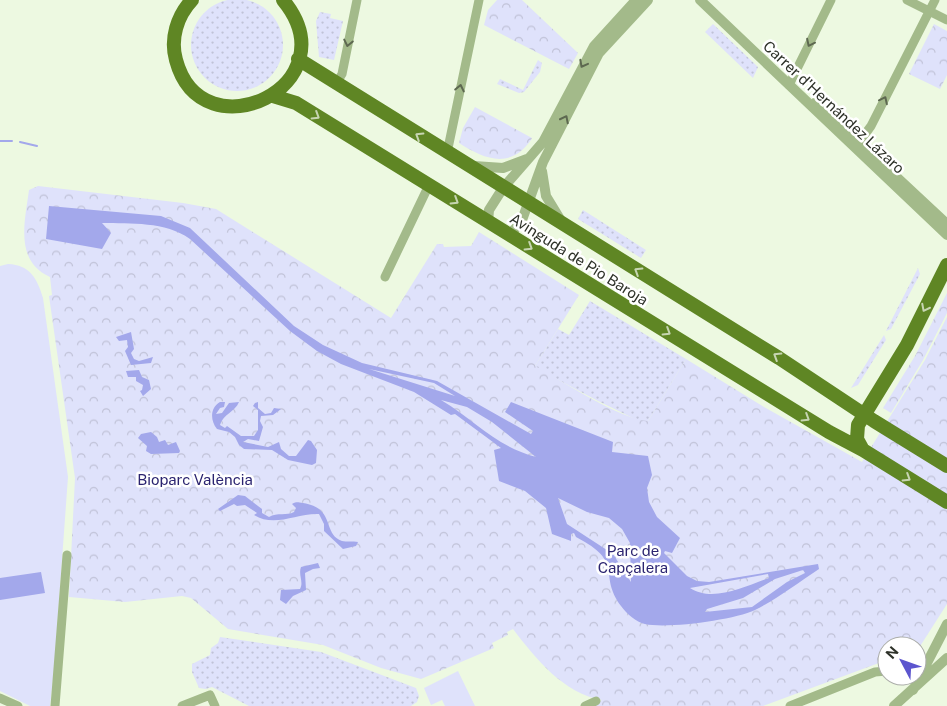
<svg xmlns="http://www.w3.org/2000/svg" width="947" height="706" viewBox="0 0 947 706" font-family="'Public Sans',sans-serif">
	<defs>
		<pattern id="grass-dots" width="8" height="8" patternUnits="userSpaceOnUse" patternTransform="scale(1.25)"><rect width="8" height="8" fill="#dfe2fb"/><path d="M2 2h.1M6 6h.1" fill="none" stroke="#c0c2d7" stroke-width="1.8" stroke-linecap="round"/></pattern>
		<pattern id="park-crowns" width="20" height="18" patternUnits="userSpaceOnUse" patternTransform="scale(1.25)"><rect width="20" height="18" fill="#dfe2fb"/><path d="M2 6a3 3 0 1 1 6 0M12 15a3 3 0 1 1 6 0" fill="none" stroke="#c0c2d7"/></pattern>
	</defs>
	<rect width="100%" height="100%" fill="#edf9e1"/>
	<path fill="url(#grass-dots)" d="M191 45a46 46 0 1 1 92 0a46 46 0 1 1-92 0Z
		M320,12L331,14L330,18L343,21L334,60L319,57L316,21Z
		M713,24L758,67L753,78L705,32Z
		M538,60L542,63L540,72L524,92L519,93L497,84L500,79L523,90Z
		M583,210L646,250L641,258L578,219Z
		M918,268L920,274L891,329L886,331Z
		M590,301L686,359L648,421H639L598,401L496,347L535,366L558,329L569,335Z
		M884,335L886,340L858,385L851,388Z
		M220,637L321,652L416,688L419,696L417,702L411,706H249L212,687L206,689L199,688L192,672V664L210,655L211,648L218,643Z"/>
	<path fill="url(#park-crowns)" d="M497,0H522L578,53L569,69L484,25L488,10Z
		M934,24L947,31V75L940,89L909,74Z
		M475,107L532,138L531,140C510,170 484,159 459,143L463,128Z
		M38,186L183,203L216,209L391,318L437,244H443L444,247L471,246L479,232L579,295L535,366C562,381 620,419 648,421L686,359L764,407L862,462L925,360L947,317V604L917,651V646H887V660L763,706H590L602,700C563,693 536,659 513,629L507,632L508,635L492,643L494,648L421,679L381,668L323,645L228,629L191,598L182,596L125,602L69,597L75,478L49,296L52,295L50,277C14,261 25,221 29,190Z
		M947,293V313L923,360L891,413L883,408L915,356Z"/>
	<path fill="#dfe2fb" d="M8,264C30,265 37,278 43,298L68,477L54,670L50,706H30L0,691V266Z
		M458,671L475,706H445L442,700L431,705L424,688Z"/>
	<path fill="#a3a8eb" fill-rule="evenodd" d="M49,206L161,216L190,228L294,326L323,345L362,363L437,381L531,434L533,431L505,412L511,402L613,442L612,452L648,456L652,475L647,488L649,502L657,517L680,538L672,553L665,551L664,553L687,576L697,581L709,582L818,564L819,569C798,583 777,599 755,610C734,620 667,629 645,624C636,622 627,614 621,606C597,573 626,563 576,537L574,533L571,534V541L552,534L546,508L525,491L499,481L494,450L501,448L455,414L451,415L414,392L341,364L317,351L290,331L190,239C165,221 131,224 102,223L111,233L102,249L46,239ZM369,369L434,383L455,396ZM441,400L467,407L492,422L536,457C495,446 476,421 441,400ZM558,498L587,512L609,518L622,529L630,543L631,582L613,554L567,524ZM803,570L805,573L787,582L752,607L705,612L707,609L743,598L775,579ZM768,574L769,578C746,586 713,603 690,588Z
		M131,332L134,349L131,353L134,359L139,361L153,357L151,363L131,365L125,351L128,347L127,340L119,341L116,337Z
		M139,370L142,377L149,380L151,389L143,396L140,391L142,390L143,385L136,381V377H128L126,371Z
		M220,402H225L224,407L220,408L216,414L222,413L229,403L239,402C235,412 223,414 220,425L225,428L227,426L241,436H254L258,430V410L253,406L255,403L258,402V408L265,414L271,413L274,408L281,409L273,415L261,416L260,421L263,427L259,441L248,439L243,442L268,447L279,442L281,449L289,456H296L308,440L311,441L317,450L316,463L312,465L288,460L272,450L244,449L239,445L235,437L229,432L217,429C210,420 210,408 220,402Z
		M151,432L157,437L159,442L165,440L168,445L176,442L180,451L179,453L151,454L146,451L147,446L138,438L141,434Z
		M238,495L245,496L262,509V513L269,517C277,512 287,516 294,512L296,508L292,504C298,501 298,503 303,503C336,508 322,534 342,541C346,542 353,541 358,542L356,546L343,549L324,531V524L319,514C296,513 275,528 254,515L257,513L245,505L237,506L234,504L220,511L218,509Z
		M318,563L320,568L313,569L305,573L306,590L293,596L286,604L280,600L281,590L300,589C304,582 298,575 301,567Z
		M41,572L45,593L0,600V578Z"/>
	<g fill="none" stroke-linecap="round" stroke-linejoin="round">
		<path stroke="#a3a8eb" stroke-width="2" d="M0,141H12
			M20,142L37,146"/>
		<path stroke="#a3ba8a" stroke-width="9" d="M907,0L947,20
			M336,84L342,74L357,0
			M789,85L831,0
			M860,141L871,126L935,0
			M447,153L479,0
			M385,277L429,185
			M0,698L18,706
			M55,706L67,555
			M182,706L210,695L215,706
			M585,706L596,701
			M790,706L875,672L887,671"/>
		<path stroke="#a3ba8a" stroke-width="10" d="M700,0L947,235
			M816,102L947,224
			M474,166L503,168L527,159
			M542,171L546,196L560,219
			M488,222L489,210L503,188L543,142L594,46L636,0
			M507,233L514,230L522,220L543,162L599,53L648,0
			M913,690L947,624
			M894,706L947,658"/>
		<path stroke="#5f8624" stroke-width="14" d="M192,0C177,16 170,39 176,60C202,157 353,85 283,0
			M298,59L779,358L874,421L947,466
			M273,96L296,103L829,432L863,450L947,502
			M863,450L857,439L858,425L907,345L947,265"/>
	</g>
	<defs><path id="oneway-chevron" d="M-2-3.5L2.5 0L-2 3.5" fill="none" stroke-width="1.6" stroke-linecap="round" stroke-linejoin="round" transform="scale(1.25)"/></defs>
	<g stroke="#5d6850">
		<use href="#oneway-chevron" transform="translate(348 43) rotate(102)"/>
		<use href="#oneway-chevron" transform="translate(810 43) rotate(116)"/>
		<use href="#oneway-chevron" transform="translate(583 64) rotate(118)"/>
		<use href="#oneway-chevron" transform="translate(460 88) rotate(-78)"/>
		<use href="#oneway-chevron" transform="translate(884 100) rotate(-64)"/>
		<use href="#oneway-chevron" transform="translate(565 119) rotate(-63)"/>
	</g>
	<g stroke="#c7d5b2">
		<use href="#oneway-chevron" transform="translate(316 116) rotate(32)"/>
		<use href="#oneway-chevron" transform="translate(419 136) rotate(-148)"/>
		<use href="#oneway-chevron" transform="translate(455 201) rotate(32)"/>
		<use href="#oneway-chevron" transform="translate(529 247) rotate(32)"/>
		<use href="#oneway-chevron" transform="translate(638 271) rotate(-148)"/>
		<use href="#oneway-chevron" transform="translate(925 308) rotate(117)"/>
		<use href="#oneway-chevron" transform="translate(667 332) rotate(32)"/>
		<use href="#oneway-chevron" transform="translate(777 356) rotate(-148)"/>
		<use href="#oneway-chevron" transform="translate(806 418) rotate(32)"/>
		<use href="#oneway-chevron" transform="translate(907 478) rotate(32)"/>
	</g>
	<g text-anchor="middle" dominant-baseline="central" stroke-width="5" stroke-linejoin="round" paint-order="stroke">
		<g font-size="15" fill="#2e3229" stroke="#fff">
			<text transform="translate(834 107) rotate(43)">Carrer d'Hernández Lázaro</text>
			<text transform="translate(579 259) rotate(32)">Avinguda de Pio Baroja</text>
		</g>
		<g font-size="15" fill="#2b2470" stroke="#fff">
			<text x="195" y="479">Bioparc València</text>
			<text x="633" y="550">Parc de<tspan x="633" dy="17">Capçalera</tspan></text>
		</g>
	</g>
	<g transform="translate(902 661) rotate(311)"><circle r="24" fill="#ffffff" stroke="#abada9"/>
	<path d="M0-4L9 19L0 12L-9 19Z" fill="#5c55ce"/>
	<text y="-8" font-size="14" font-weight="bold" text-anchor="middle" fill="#2e3229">N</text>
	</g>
</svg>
